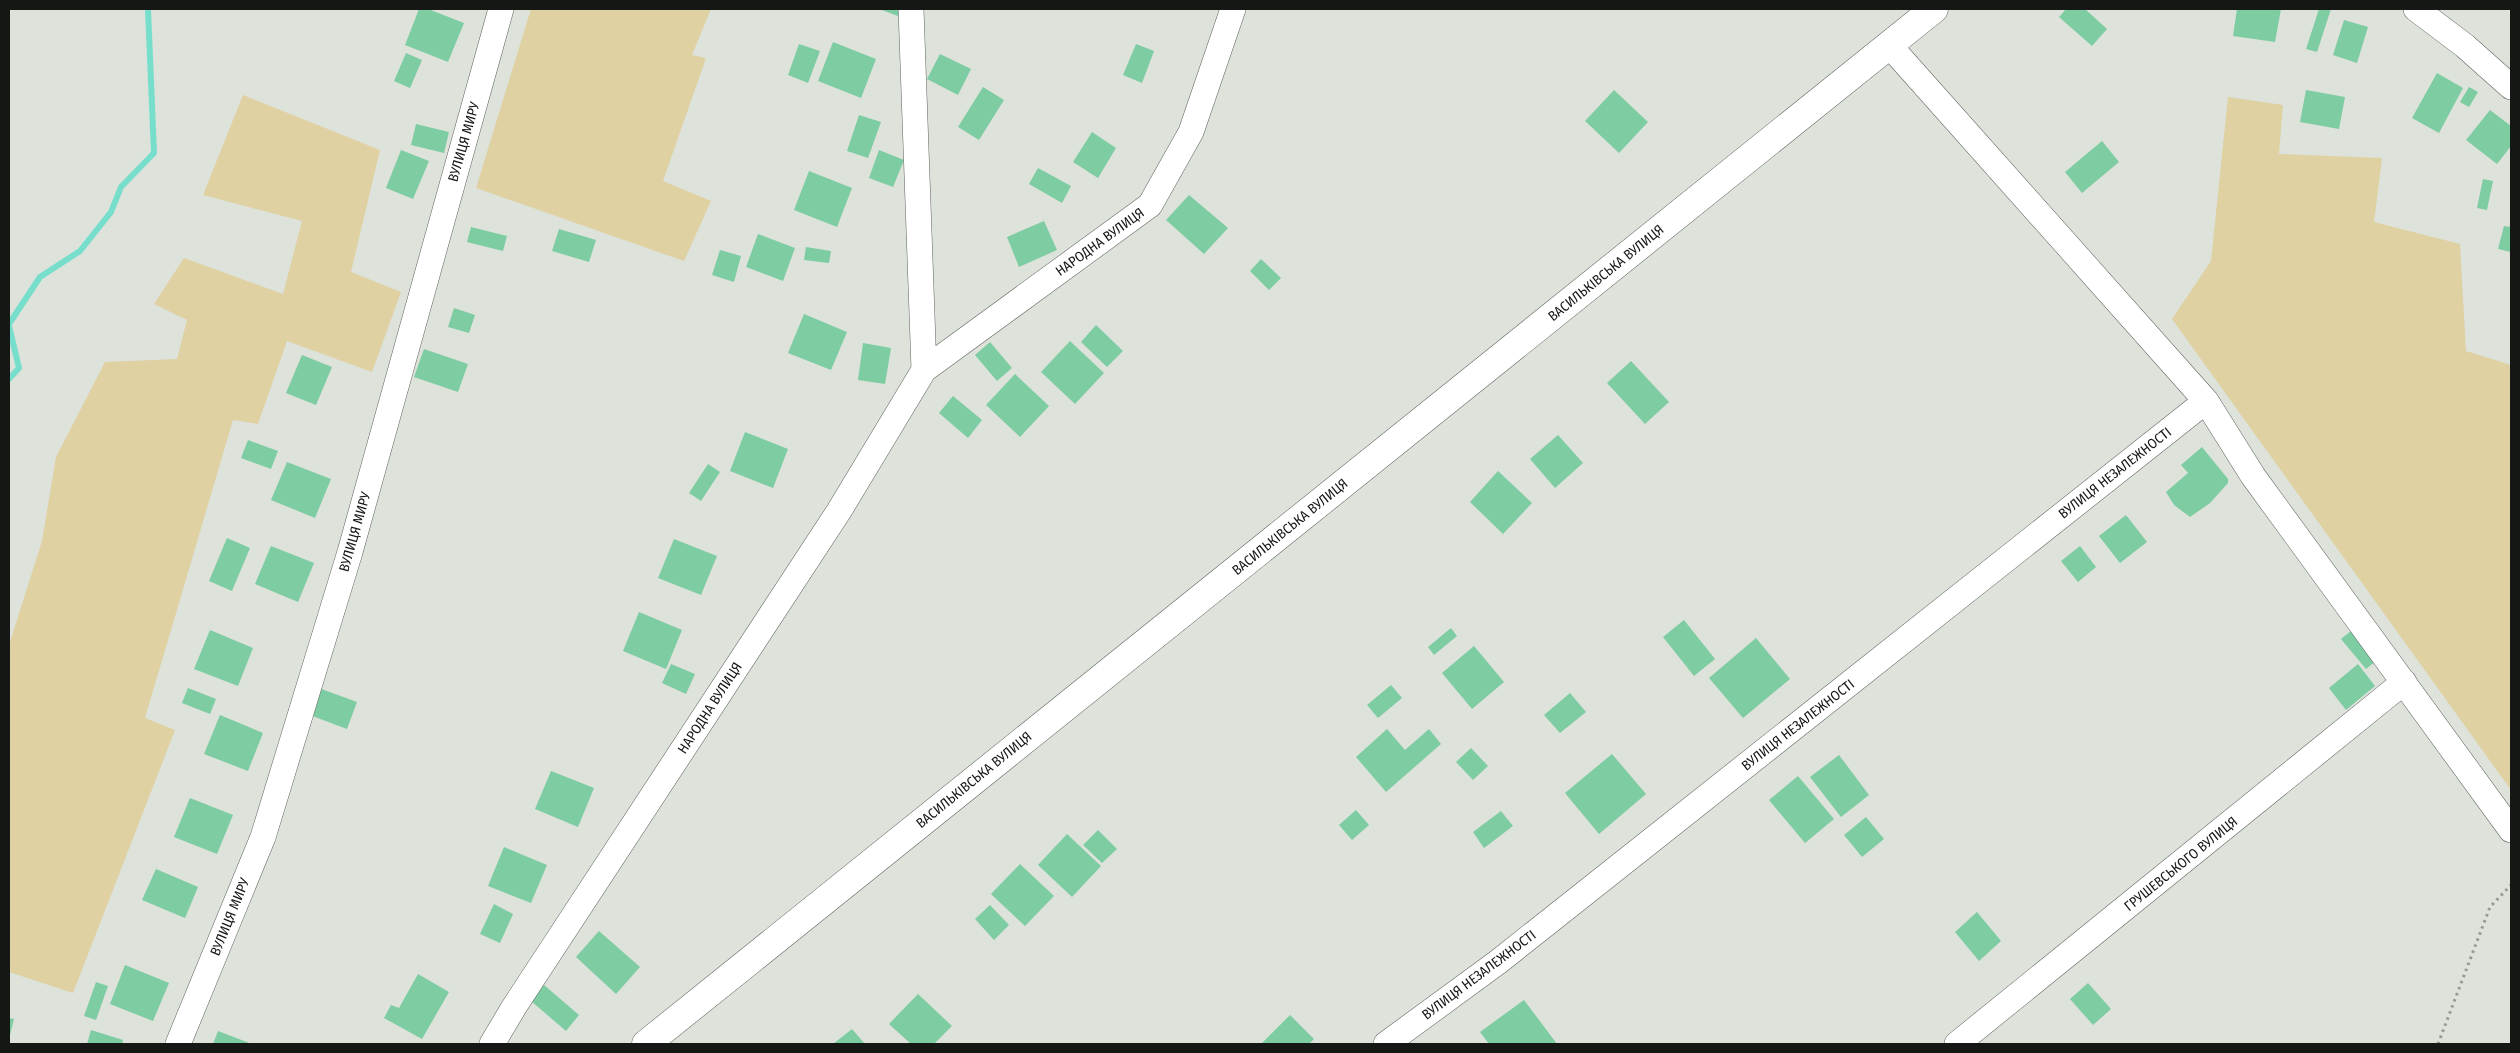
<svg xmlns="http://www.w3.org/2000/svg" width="2520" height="1053" viewBox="0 0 2520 1053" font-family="'Fira Sans Condensed',sans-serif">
	<rect width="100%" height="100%" fill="#dde2db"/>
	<path fill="#dfd1a1" d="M531,9H711L692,55L706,58L663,181L711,201L684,261L476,188Z
		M243,95L380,150L351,272L401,292L372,372L287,341L258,424L233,420L145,718L175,730L73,993L9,972V645L42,541L56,457L105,362L177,359L187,320L154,304L184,258L283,294L302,221L203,195Z
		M2228,97L2283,105L2279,154L2382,158L2374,222L2460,244L2466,351L2511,365V790L2172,319L2211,261Z"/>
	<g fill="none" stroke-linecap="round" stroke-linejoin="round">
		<path stroke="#78decc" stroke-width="6" d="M9,324L40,277L80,251L111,212L121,187L154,153L148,9
			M9,326L19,368L9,379"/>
	</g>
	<path fill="#7ecca2" d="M419,9H428L464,23L448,62L405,45Z
		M879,9H901L898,16Z
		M2066,9H2085L2107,29L2092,46L2059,17Z
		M2237,9H2281L2275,42L2233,36Z
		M2319,9H2331L2317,52L2306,49Z
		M2344,20L2368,27L2357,63L2333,55Z
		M833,42L876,59L861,98L818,81Z
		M799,44L820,51L808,83L788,75Z
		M1136,44L1154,51L1142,83L1123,75Z
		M406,53L422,60L410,88L394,81Z
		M940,54L971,69L958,95L927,79Z
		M2437,73L2463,88L2439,133L2412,118Z
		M983,87L1004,100L979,140L958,127Z
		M2469,87L2478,92L2469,107L2460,102Z
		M1614,90L1648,122L1619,153L1585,121Z
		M2306,90L2345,97L2339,129L2300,122Z
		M2490,110L2511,126V146L2497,164L2466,140Z
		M859,115L881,122L868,158L847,151Z
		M416,124L449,132L444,153L411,145Z
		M1092,132L1116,148L1098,178L1073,162Z
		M2102,141L2119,162L2082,193L2065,172Z
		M401,150L429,161L413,199L386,188Z
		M879,150L904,160L893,187L869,178Z
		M1038,168L1071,186L1062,203L1029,184Z
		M809,171L852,188L837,227L794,210Z
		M2483,179L2493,181L2487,210L2477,208Z
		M1189,195L1228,228L1204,254L1166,220Z
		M1044,221L1057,250L1019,267L1007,237Z
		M2504,226L2511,227V252L2498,249Z
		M471,227L507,236L503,251L467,242Z
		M559,229L596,240L589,262L552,251Z
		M758,234L795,248L783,281L746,267Z
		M806,247L831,251L829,263L804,260Z
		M720,250L741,256L734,282L712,275Z
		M1261,259L1281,278L1269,290L1250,271Z
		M454,308L475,315L469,333L448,327Z
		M804,314L847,332L831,370L788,353Z
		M1096,325L1123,351L1107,367L1081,342Z
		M1070,341L1104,373L1075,404L1041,372Z
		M990,342L1012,368L997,381L975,355Z
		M863,343L891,348L885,384L858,380Z
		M424,349L468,364L458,392L414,377Z
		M302,355L332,367L316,405L286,393Z
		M1631,361L1669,402L1645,424L1607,383Z
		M1015,374L1049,406L1020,437L986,405Z
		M953,396L982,420L968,438L939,413Z
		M745,432L788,449L773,488L730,471Z
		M1558,435L1583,463L1555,488L1530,459Z
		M248,440L278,451L271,469L241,458Z
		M2202,447L2228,479V483L2210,503L2190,517L2174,505L2166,492L2188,473L2181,465Z
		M287,462L331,479L315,518L271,500Z
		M708,464L720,472L701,501L689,493Z
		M1498,471L1532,503L1503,534L1470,502Z
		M2126,515L2147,542L2120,563L2099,536Z
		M227,538L250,548L232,591L209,581Z
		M674,539L717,556L701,595L658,578Z
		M271,546L314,563L298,602L255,584Z
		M2080,546L2096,567L2078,582L2061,561Z
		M639,612L682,630L666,669L623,651Z
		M1684,620L1715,659L1694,676L1663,637Z
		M1451,628L1457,636L1434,655L1428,647Z
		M210,630L253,648L238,686L194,669Z
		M2351,631L2376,661L2366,669L2341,639Z
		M1756,638L1790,679L1743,718L1709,678Z
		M1474,646L1504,682L1472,709L1442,673Z
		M671,664L695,674L686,694L662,683Z
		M2358,664L2375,686L2346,710L2329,688Z
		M1391,685L1402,698L1378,718L1367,705Z
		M316,687L357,702L347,729L307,714Z
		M188,688L216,699L210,714L182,703Z
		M1570,693L1586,712L1560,733L1544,715Z
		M220,715L263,733L248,771L204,754Z
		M1387,729L1405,750L1429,729L1441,744L1386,792L1356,757Z
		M1471,748L1488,766L1473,780L1456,762Z
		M1612,754L1646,794L1599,834L1565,793Z
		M1839,755L1869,795L1841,817L1810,777Z
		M551,771L594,788L578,827L535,809Z
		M1798,776L1834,819L1805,843L1769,800Z
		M190,798L233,815L217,854L174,837Z
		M1356,810L1369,825L1352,840L1339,825Z
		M1501,811L1513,826L1484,848L1473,832Z
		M1866,817L1884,839L1862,857L1844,835Z
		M1098,830L1117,849L1102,863L1083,845Z
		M1067,834L1101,866L1072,897L1038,865Z
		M504,847L547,865L531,903L488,886Z
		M1020,864L1054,896L1025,926L991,894Z
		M156,869L198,887L185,918L142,900Z
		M494,904L513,914L500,943L480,934Z
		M990,905L1009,925L994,940L975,919Z
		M1977,912L2001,941L1979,961L1955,932Z
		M599,931L640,967L616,994L576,957Z
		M125,965L169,983L153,1021L110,1004Z
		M418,974L449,992L422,1039L384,1018L391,1005L399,1008Z
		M96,982L108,986L96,1020L84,1016Z
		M2088,983L2111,1009L2093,1025L2070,999Z
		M544,985L579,1015L566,1031L531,1001Z
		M918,994L952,1026L934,1044H911L889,1024Z
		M1524,1000L1557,1044H1489L1480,1032Z
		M1290,1015L1314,1039L1309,1044H1261Z
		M9,1018L14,1019L9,1039Z
		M852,1029L865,1044H833Z
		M91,1030L123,1040L122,1044H87Z
		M218,1031L252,1044H213Z"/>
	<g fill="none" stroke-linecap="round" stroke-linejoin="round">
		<defs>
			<path id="minor" d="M2416,9L2465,46L2511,87
				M1889,45L2206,401L2253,476L2511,830
				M924,370L1150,205L1191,132L1233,9
				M178,1044L263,837L350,552L501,9
				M492,1044L514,1007L839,511L924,370L911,9
				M1386,1044L1498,962L2206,401
				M1957,1044L2404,682"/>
			<path id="tertiary" d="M646,1044L1934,9"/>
		</defs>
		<use href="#minor" stroke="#5e625d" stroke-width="26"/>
		<use href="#tertiary" stroke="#5e625d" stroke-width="29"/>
		<path stroke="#969a95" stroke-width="3" stroke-dasharray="2.5 4" stroke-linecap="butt" d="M2438,1044L2490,907L2511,885"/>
		<use href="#minor" stroke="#fff" stroke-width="25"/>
		<use href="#tertiary" stroke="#fff" stroke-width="28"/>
	</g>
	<g text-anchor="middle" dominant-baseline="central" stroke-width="4.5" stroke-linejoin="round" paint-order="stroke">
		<g font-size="14" fill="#151715" stroke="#fff">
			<text transform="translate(464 142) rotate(-74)">ВУЛИЦЯ МИРУ</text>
			<text transform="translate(1100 242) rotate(-36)">НАРОДНА ВУЛИЦЯ</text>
			<text transform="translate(1606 273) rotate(-39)">ВАСИЛЬКІВСЬКА ВУЛИЦЯ</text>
			<text transform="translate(2115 473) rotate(-38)">ВУЛИЦЯ НЕЗАЛЕЖНОСТІ</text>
			<text transform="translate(1290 527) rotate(-39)">ВАСИЛЬКІВСЬКА ВУЛИЦЯ</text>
			<text transform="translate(355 532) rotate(-74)">ВУЛИЦЯ МИРУ</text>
			<text transform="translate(710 708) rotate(-57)">НАРОДНА ВУЛИЦЯ</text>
			<text transform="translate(1798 725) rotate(-38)">ВУЛИЦЯ НЕЗАЛЕЖНОСТІ</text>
			<text transform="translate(974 780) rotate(-39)">ВАСИЛЬКІВСЬКА ВУЛИЦЯ</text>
			<text transform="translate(2181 864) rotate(-39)">ГРУШЕВСЬКОГО ВУЛИЦЯ</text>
			<text transform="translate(230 917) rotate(-68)">ВУЛИЦЯ МИРУ</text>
			<text transform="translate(1479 975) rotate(-37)">ВУЛИЦЯ НЕЗАЛЕЖНОСТІ</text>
		</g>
	</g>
	<rect width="2520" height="1053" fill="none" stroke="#151715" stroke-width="20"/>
</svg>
